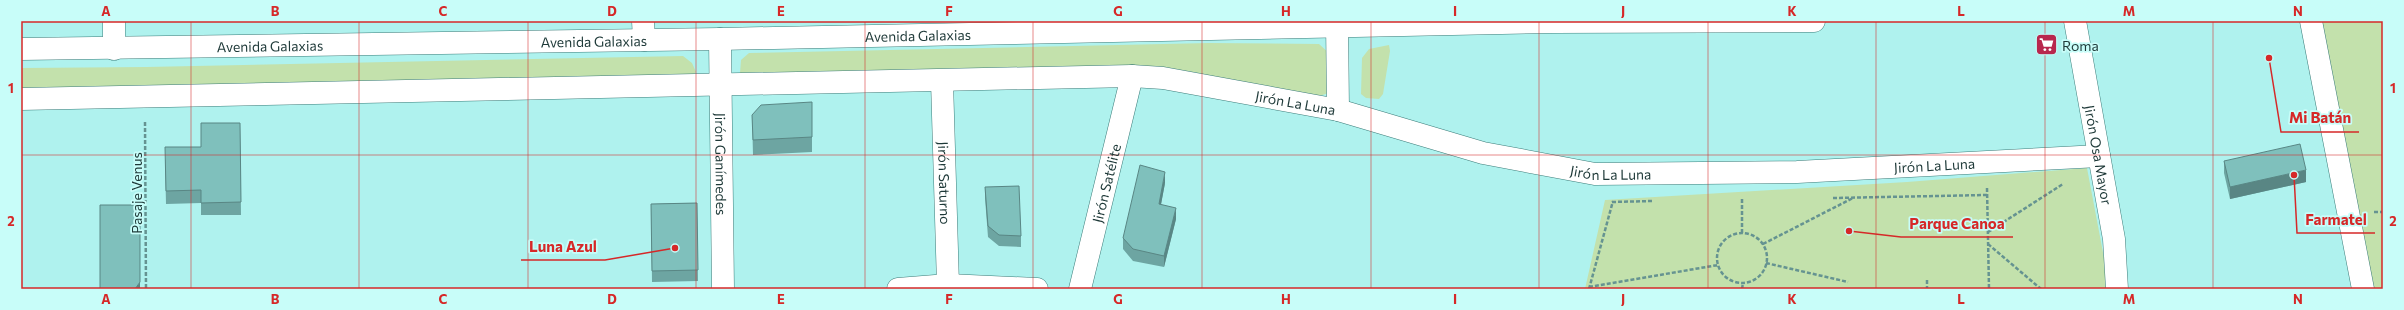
<svg xmlns="http://www.w3.org/2000/svg" width="2404" height="310" viewBox="0 0 2404 310" font-family="Commissioner,sans-serif">
	<rect width="100%" height="100%" fill="#aff2ee"/>
	<path fill="#c3e1ac" d="M2318,21H2383V289H2374L2365,252Z
		M1209,43L1319,44L1330,54L1329,93C1289,108 1238,82 1198,73C1182,70 1165,69 1149,67L740,73L741,60L749,53Z
		M1389,45L1390,51L1383,94L1379,99L1366,98L1361,94L1362,58L1369,49Z
		M683,56L692,63L696,72L689,80L21,93V68L146,67Z
		M2087,168L2105,263L2106,289H1585L1605,200L1907,182Z"/>
	<g fill="none" stroke-linecap="round" stroke-linejoin="round">
		<defs>
			<g id="street">
				<path d="M643,21L644,40"/>
				<path d="M1337,21L1338,110"/>
				<path id="s1" d="M2075,21L2114,239L2117,289"/>
				<path id="s2" d="M720,39L723,289"/>
				<path id="s3" d="M21,49L720,39L1552,22L1814,21"/>
				<path d="M114,49V21"/>
				<path id="s4" d="M942,81L948,285"/>
				<path id="s5" d="M21,99L1132,76L1163,78L1338,110L1483,153L1595,174L1797,172L2099,156"/>
				<path id="s6" d="M1080,289L1132,76"/>
			</g>
			<path id="secondary" d="M2311,21L2363,289
				M898,289L948,285L1037,289"/>
		</defs>
		<use href="#street" stroke="#3c7d7a" stroke-width="23"/>
		<use href="#secondary" stroke="#3c7d7a" stroke-width="23"/>
		<path stroke="#659391" stroke-width="2.5" stroke-dasharray="4 2" stroke-linecap="butt" d="M145,122L146,289
			M1987,188L1989,289
			M1833,198L1987,195
			M1742,199V234
			M1612,202L1652,201
			M2374,212H2383
			M1988,232L2063,184
			M1717 258a25 25 0 1 1 50 0a25 25 0 1 1-50 0Z
			M1763,244L1853,198
			M1988,244L2041,289
			M1766,263L1848,282
			M1927,280V289
			M1589,287L1718,265
			M1589,289L1613,201
			M1742,289L1743,283"/>
		<use href="#street" stroke="#fff" stroke-width="22"/>
		<use href="#secondary" stroke="#fff" stroke-width="22"/>
	</g>
	<path fill="#6da5a2" d="M812,102V152L753,155L752,115Z
		M240,123L241,215H201V203L166,204L165,160L201,147Z
		M2224,161L2306,182L2230,199L2224,173Z
		M1165,183L1161,204L1176,219L1164,267L1133,261L1123,249V238Z
		M985,187L1021,236V247L999,246L988,237L985,198Z
		M697,203L698,281L652,282L651,204Z"/>
	<path fill="#598684" d="M2306,170V182L2230,199V187Z
		M1165,172V183L1159,215V204Z
		M1176,208V219L1164,267V256Z
		M140,282V289H135Z"/>
	<path fill="#7fc0bc" stroke="#598684" d="M812,102V137L753,140L752,115L761,105Z
		M201,123H240L241,202L201,203V190L166,191L165,147H201Z
		M2300,144L2306,170L2230,187L2224,161Z
		M1140,165L1165,172L1159,204L1176,208L1164,256L1133,249L1123,238Z
		M1019,186L1021,236L999,235L988,226L985,187Z
		M697,203L698,270L652,271L651,204Z
		M100,205H140V282L135,289H100Z"/>
	<path fill="none" stroke="#d62828" stroke-width="1" stroke-opacity="0.55" d="M191,21V289M359,21V289M528,21V289M696,21V289M865,21V289M1033,21V289M1202,21V289M1371,21V289M1539,21V289M1708,21V289M1876,21V289M2045,21V289M2213,21V289M21,155H2383"/>
	<defs>
		<symbol id="supermarket-square" viewBox="-11 -11 22 22"><rect x="-9" y="-9" width="18" height="18" rx="4" fill="#b8274d" stroke="#c8fdf9"/><path d="M-6-5.5h2.5l.6 2H6L4.5 2H-2.5L-4.4-4H-6ZM-1.5 3.2a1.3 1.3 0 1 0 .1 0ZM3 3.2a1.3 1.3 0 1 0 .1 0Z" fill="#fff"/></symbol>
	</defs>
	<g fill-rule="evenodd">
		<use href="#supermarket-square" x="2034" y="32" width="25" height="25"/>
	</g>
	<g text-anchor="middle" dominant-baseline="central" stroke-width="3.5" stroke-linejoin="round" paint-order="stroke">
		<g font-size="14" fill="#1e3938" stroke="#c8fdf9">
			<text stroke="none"><textPath href="#s3" startOffset="897">Avenida Galaxias</textPath></text>
			<text stroke="none"><textPath href="#s3" startOffset="573">Avenida Galaxias</textPath></text>
			<text stroke="none"><textPath href="#s3" startOffset="249">Avenida Galaxias</textPath></text>
			<text stroke="none"><textPath href="#s5" startOffset="1277">Jirón La Luna</textPath></text>
			<text stroke="none"><textPath href="#s1" startOffset="136">Jirón Osa Mayor</textPath></text>
			<text stroke="none"><textPath href="#s2" startOffset="125">Jirón Ganímedes</textPath></text>
			<text stroke="none"><textPath href="#s5" startOffset="1925">Jirón La Luna</textPath></text>
			<text stroke="none"><textPath href="#s5" startOffset="1601">Jirón La Luna</textPath></text>
			<text stroke="none"><textPath href="#s4" startOffset="102">Jirón Saturno</textPath></text>
			<text stroke="none"><textPath href="#s6" startOffset="109">Jirón Satélite</textPath></text>
			<text transform="translate(136 193) rotate(-90)">Pasaje Venus</text>
		</g>
		<g font-size="14" fill="#1e3938" stroke="#c8fdf9" text-anchor="start">
			<text x="2062" y="45">Roma</text>
		</g>
	</g>
	<path fill="none" stroke="#d62828" stroke-width="1.5" d="M2269 58L2281 132H2359M2294 175L2297 233H2375M1849 231L1901 237H2013M675 248L605 260H521"/>
	<g fill="#d62828" stroke="#c8fdf9" stroke-width="1.5">
		<circle cx="2269" cy="58" r="4"/>
		<circle cx="2294" cy="175" r="4"/>
		<circle cx="1849" cy="231" r="4"/>
		<circle cx="675" cy="248" r="4"/>
	</g>
	<g font-size="15" text-anchor="middle" font-weight="bold" fill="#d62828" stroke="#c8fdf9" stroke-width="3.5" stroke-linejoin="round" paint-order="stroke">
		<text x="2320" y="123">Mi Batán</text>
		<text x="2336" y="225">Farmatel</text>
		<text x="1957" y="229">Parque Canoa</text>
		<text x="563" y="252">Luna Azul</text>
	</g>
	<rect width="2404" height="310" fill="none" stroke="#c8fdf9" stroke-width="44"/>
	<rect x="22" y="22" width="2360" height="266" fill="none" stroke="#d62828" stroke-width="1.5"/>
	<g font-size="13" text-anchor="middle" font-weight="bold" fill="#d62828">
		<text x="106" y="16">A</text>
		<text x="275" y="16">B</text>
		<text x="443" y="16">C</text>
		<text x="612" y="16">D</text>
		<text x="781" y="16">E</text>
		<text x="949" y="16">F</text>
		<text x="1118" y="16">G</text>
		<text x="1286" y="16">H</text>
		<text x="1455" y="16">I</text>
		<text x="1623" y="16">J</text>
		<text x="1792" y="16">K</text>
		<text x="1961" y="16">L</text>
		<text x="2129" y="16">M</text>
		<text x="2298" y="16">N</text>
		<text x="11" y="93">1</text>
		<text x="2393" y="93">1</text>
		<text x="11" y="226">2</text>
		<text x="2393" y="226">2</text>
		<text x="106" y="304">A</text>
		<text x="275" y="304">B</text>
		<text x="443" y="304">C</text>
		<text x="612" y="304">D</text>
		<text x="781" y="304">E</text>
		<text x="949" y="304">F</text>
		<text x="1118" y="304">G</text>
		<text x="1286" y="304">H</text>
		<text x="1455" y="304">I</text>
		<text x="1623" y="304">J</text>
		<text x="1792" y="304">K</text>
		<text x="1961" y="304">L</text>
		<text x="2129" y="304">M</text>
		<text x="2298" y="304">N</text>
	</g>
</svg>
